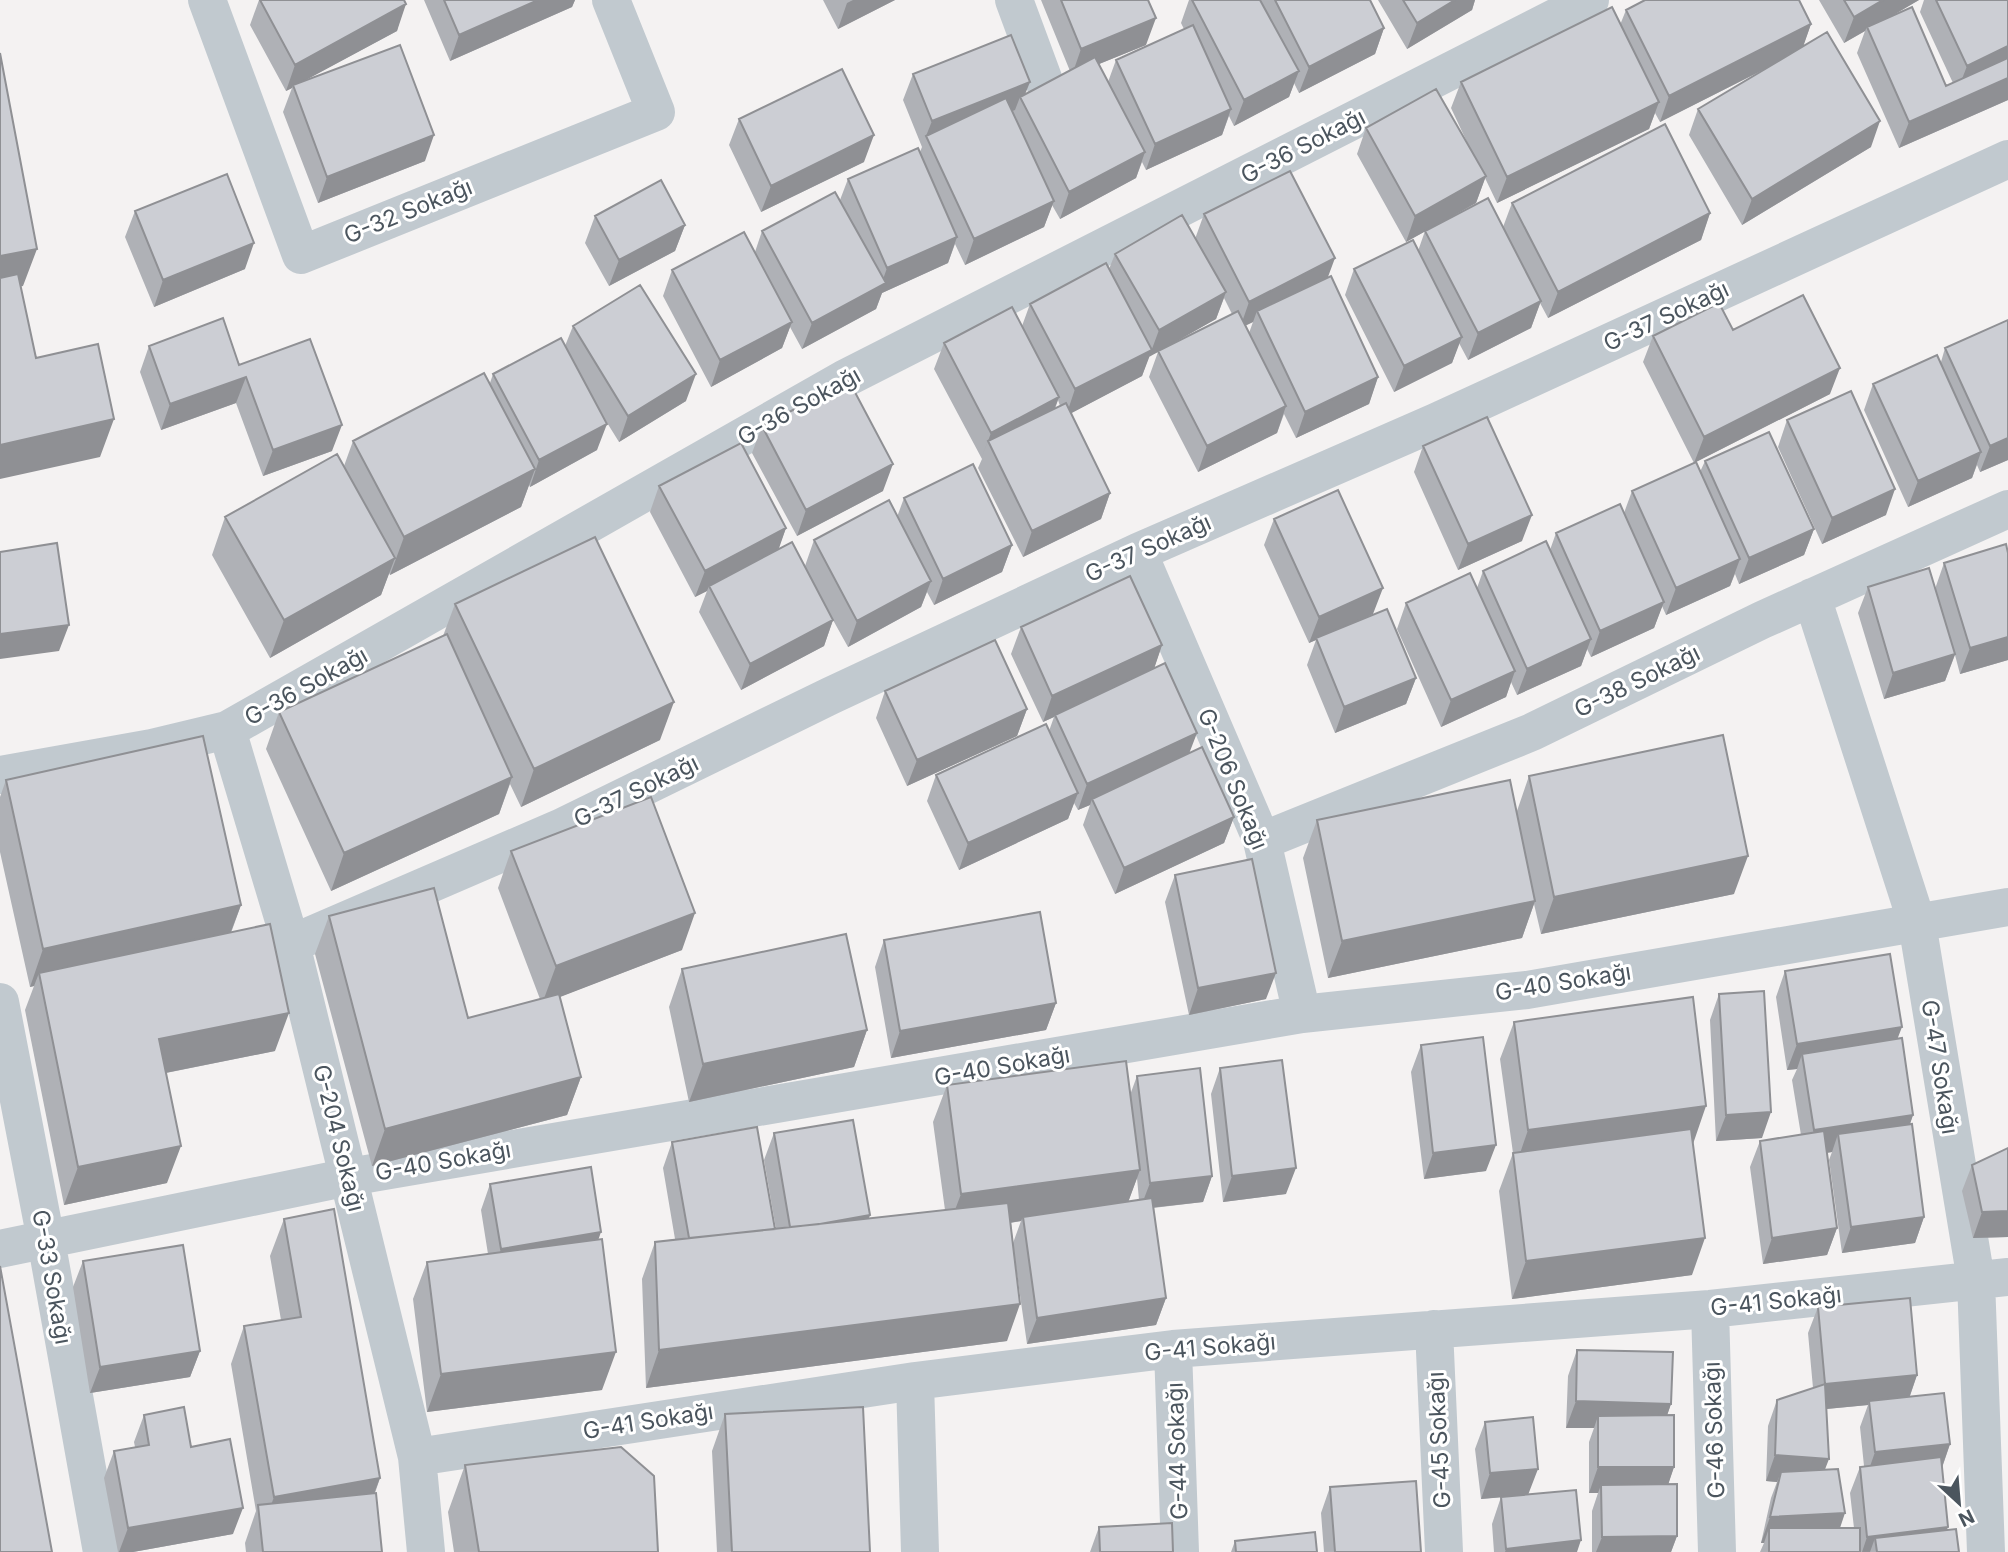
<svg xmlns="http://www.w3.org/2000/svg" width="2008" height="1552" viewBox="0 0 2008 1552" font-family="Inter,sans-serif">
	<rect width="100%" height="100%" fill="#f4f2f2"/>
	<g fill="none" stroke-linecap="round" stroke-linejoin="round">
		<path stroke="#c1c9cf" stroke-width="38" d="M207,0L301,255L656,112L611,0
			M1014,0L1047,89
			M1138,552L1262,841L1302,1014
			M1812,597L1917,923L1976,1280L1986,1552
			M227,730L291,944L417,1457L426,1552
			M0,775L152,748L227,730L844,379L1590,0
			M1262,841L1532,732L1762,620L2008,509
			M291,944L560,828L830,696L1138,552L1436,422L2008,159
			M0,1002L46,1240L102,1552
			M0,1249L349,1177L1302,1014L1527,990L2008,907
			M1710,1309L1717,1552
			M1434,1329L1444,1552
			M1173,1349L1180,1552
			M915,1381L920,1552
			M417,1457L915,1381L1173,1349L1710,1309L2008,1277"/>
	</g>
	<path fill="#afb1b6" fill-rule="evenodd" d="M259,0H404L397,31L305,80L425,161L318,203L283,112L292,88L286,91L250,25Z
		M424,0H575L572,7L450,61Z
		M823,0H895L838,29Z
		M1041,0H1148L1146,45L1099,64L1108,82L1116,60L1184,29L1181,23L1189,0H1370L1384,28L1375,54L1299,93L1294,83L1289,97L1234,126L1229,116L1222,135L1146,170L1142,162L1136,178L1060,219L1052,205L1044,227L965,265L955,244L948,263L882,293L876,309L802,349L790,327L782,348L711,387L663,296L672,270L755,252L762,231L840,200L848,179L920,152L922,147L903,100L913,74L1025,94L1070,71Z
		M1378,0H1475L1472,10L1407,49Z
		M1819,0H1919L1893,15L1946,86L1953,83L1920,12L1924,0H2008V100L1899,148L1857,53L1865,31L1844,43Z
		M1626,10L1811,24L1803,46L1871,147L1742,225L1689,135L1698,109L1767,68L1660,122L1655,113L1649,129L1497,203L1485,178L1476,203L1406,242L1357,154L1366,128L1474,157L1451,108L1461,82L1620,25Z
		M739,119L864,162L761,212L729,145Z
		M1512,203L1710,213L1701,240L1548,318L1540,303L1531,328L1468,360L1459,343L1452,363L1394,392L1345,295L1354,269L1418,251L1425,231L1503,227Z
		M135,211L245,269L154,307L125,237Z
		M1204,214L1328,278L1378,377L1369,404L1296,438L1284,414L1277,433L1198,472L1149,377L1158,352L1149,356L1142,376L1071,413L1110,493L1101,519L1023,557L978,468L982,459L934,369L944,343L1022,326L1030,304L1109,269L1115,254L1195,239ZM1224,298L1232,314L1169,345L1216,319ZM1253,322L1249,333L1245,326ZM1058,400L1060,406L1055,409Z
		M595,216L685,225L675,251L609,286L585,243Z
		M2008,320V460L1980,472L1977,465L1972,478L1908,507L1864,410L1873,384L1941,362L1945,348Z
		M573,326L686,401L619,442L601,413L597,450L530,487L529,485L521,507L390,575L389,573L381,595L270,658L212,555L225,517L344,466L353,441L490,383L493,374L565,346Z
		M1733,330L1830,394L1696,462L1700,472L1705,461L1814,529L1804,555L1739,584L1735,574L1730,586L1666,615L1662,606L1654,628L1591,657L1587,649L1581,666L1517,695L1511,682L1506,697L1441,727L1397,629L1406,603L1477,588L1483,571L1550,550L1556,533L1624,513L1632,491L1694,463L1643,362L1653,336Z
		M149,346L239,365L332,451L263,476L236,403L161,430L140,372Z
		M1787,420L1886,515L1822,544L1778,447Z
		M762,426L883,491L797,536L752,453Z
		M1423,446L1522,541L1458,570L1414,472Z
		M659,486L786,528L778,549L805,566L814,540L897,517L904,498L1012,545L1002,572L934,605L927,592L921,607L848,647L833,620L824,646L741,690L699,612L707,591L695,597L650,512Z
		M1274,519L1373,614L1356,622L1416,678L1406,704L1335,733L1307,665L1316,640L1309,643L1264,545Z
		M2008,553V660L1960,674L1955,655L1945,681L1884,699L1858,613L1868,587L1935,589L1944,563Z
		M455,604L660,740L521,807L510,784L499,814L331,891L266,749L279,712L443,636Z
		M1021,627L1162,645L1154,668L1189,753L1234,817L1224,843L1115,894L1083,825L1090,805L1078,810L1074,803L1068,819L959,870L927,801L936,775L1049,731L1054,717L1043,722L1011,654Z
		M885,691L1027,709L1017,736L907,786L876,718Z
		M1529,776L1734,894L1541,934L1534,904L1522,938L1328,978L1303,858L1317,820L1517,811Z
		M6,780L241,905L231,933L275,1051L166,1073L167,1183L64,1205L25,1010L34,986L30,987L0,852V797Z
		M511,851L682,950L559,997L581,1077L567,1115L372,1166L315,954L329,916L468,1018L540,999L498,888Z
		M1175,875L1266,999L1189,1015L1165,902Z
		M884,940L1056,1003L1046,1030L891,1058L875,967Z
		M682,969L867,1030L854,1067L689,1102L669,1007Z
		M1785,971L1897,1039L1913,1115L1910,1124L1924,1217L1915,1243L1842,1253L1829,1160L1832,1152L1827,1153L1837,1228L1827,1255L1763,1264L1750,1167L1760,1141L1801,1135L1792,1080L1797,1069L1787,1070L1776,997Z
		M1719,994L1762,1138L1716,1141L1710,1020Z
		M1514,1022L1692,1275L1512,1299L1499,1191L1513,1153L1500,1059Z
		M1421,1045L1486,1171L1424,1179L1411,1072Z
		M1220,1068L1286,1194L1223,1202L1211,1094Z
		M1137,1076L1212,1176L1203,1202L1153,1208L1166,1298L1156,1325L1027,1344L1014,1253L1007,1341L646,1388L642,1279L655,1242L675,1239L663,1168L672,1142L775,1229H776L764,1160L774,1133L870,1215L868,1219L945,1210L933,1122L947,1085L1130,1095ZM1137,1178L1139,1200L1128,1202ZM1021,1221L1013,1243L1011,1223Z
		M2008,1148V1237L1973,1238L1962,1191L1972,1165Z
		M490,1184L598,1240L602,1390L427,1412L413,1299L427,1262L488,1254L481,1210Z
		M284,1219L380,1478L375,1493L382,1552H246L245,1543L256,1511L231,1364L244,1326L281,1320L270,1256Z
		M83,1261L200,1351L190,1377L90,1393L73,1287Z
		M1818,1307L1917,1375L1910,1396L1950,1444L1942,1468L1947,1530L1959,1552H1760L1764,1543H1761L1771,1498L1777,1482L1766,1481L1768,1426L1777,1400L1813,1388L1808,1333ZM1868,1405L1860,1427L1864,1466L1860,1467L1850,1493L1854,1528H1840L1825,1470L1826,1409Z
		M1577,1350L1671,1404L1667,1415L1674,1467L1668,1484L1677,1536L1671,1552H1592V1511L1598,1493H1589V1442L1594,1428H1566L1568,1376Z
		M725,1414L870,1552H717L712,1451Z
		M144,1415L191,1447L233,1534L133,1552H118L104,1478L114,1451L135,1447L134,1442Z
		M1485,1422L1529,1495L1577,1552H1494L1492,1524L1501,1497L1481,1499L1475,1449Z
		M465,1465L658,1552H454L448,1512Z
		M1330,1487L1421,1552H1324L1321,1513Z
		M1099,1527L1173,1552H1090Z
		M1235,1541L1317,1552H1231Z"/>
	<path fill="#8f9094" d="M538,0H575L572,7L450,61L459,35Z
		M853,0H895L838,29L847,3Z
		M1455,0H1475L1472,10L1407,49L1417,23Z
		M1883,0H1919L1868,30L1867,27L1865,31L1844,43L1854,17Z
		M406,4L397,31L293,87V85L292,88L286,91L295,65Z
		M1156,18L1146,45L1072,75L1081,49Z
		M1811,24L1802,50L1660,122L1669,96Z
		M1384,28L1375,54L1299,93L1309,67Z
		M2008,46V68L1957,92L1967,66Z
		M1299,71L1289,97L1234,126L1244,100Z
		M2008,78V100L1899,148L1909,122Z
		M1030,82L1022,102L1020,97L1015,110L930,144L926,136L932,121Z
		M1659,102L1649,129L1497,203L1507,177Z
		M1231,109L1222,135L1146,170L1155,144Z
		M1880,121L1871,147L1742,225L1752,199Z
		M434,135L425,161L318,203L327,177Z
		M874,135L864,162L761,212L771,186Z
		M1145,152L1136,178L1060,219L1069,192Z
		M1486,176L1476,203L1406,242L1415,216Z
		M1054,201L1044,227L965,265L974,239Z
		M1710,213L1701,240L1548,318L1558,292Z
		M685,225L675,251L609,286L619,260Z
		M957,237L948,263L882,293L876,309L802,349L812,323L881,285L887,268Z
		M254,243L245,269L154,307L163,280Z
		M37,249L23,286L0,291V256Z
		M1335,258L1325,285L1257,311L1253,322L1240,328L1249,302Z
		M1226,292L1216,319L1149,357L1159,330Z
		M1541,301L1531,328L1468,360L1478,333Z
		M792,322L782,348L711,387L720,360Z
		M1462,337L1452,363L1394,392L1404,366Z
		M1152,350L1142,376L1066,416L1075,389Z
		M1840,368L1830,394L1694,463L1704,437Z
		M696,374L686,401L619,442L628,416Z
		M246,377L236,403L161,430L170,404Z
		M1378,377L1369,404L1296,438L1305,412Z
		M1059,397L1049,423L988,441L981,459L991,433Z
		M1286,406L1277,433L1198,472L1207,446Z
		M114,419L100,457L0,479V445Z
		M607,424L597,450L530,487L539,460Z
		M342,425L332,451L263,476L273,450Z
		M2008,438V460L1980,472L1990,446Z
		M1981,452L1972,478L1908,507L1918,481Z
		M893,464L883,491L797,536L806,510Z
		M535,469L521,507L390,575L404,537Z
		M1895,489L1886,515L1822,544L1832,518Z
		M1110,493L1101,519L1023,557L1032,531Z
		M1532,515L1522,541L1458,570L1468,544Z
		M786,528L777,554L709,586L707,591L695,597L705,571Z
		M1814,529L1804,555L1739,584L1749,558Z
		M1012,545L1002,572L934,605L943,579Z
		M395,558L381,595L270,658L284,620Z
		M1740,559L1730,586L1666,615L1676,588Z
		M931,581L921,607L848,647L857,621Z
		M1383,588L1373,614L1317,640L1316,638V640L1309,643L1319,617Z
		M1664,602L1654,628L1591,657L1600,631Z
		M833,620L824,646L741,690L750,664Z
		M69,625L59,651L0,659V634Z
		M2008,637V660L1960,674L1970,648Z
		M1591,639L1581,666L1517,695L1527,669Z
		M1162,645L1153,672L1055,715L1054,717L1043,722L1052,696Z
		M1955,654L1945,681L1884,699L1893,673Z
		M1515,671L1506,697L1441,727L1451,700Z
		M1416,678L1406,704L1335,733L1344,707Z
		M674,702L660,740L521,807L534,769Z
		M1027,709L1017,736L907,786L917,760Z
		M1197,733L1187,759L1092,799L1090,805L1078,810L1087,784Z
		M512,777L499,814L331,891L344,853Z
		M1078,793L1068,819L959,870L968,843Z
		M1234,817L1224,843L1115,894L1124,868Z
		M1748,856L1734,894L1541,934L1554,897Z
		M1535,901L1522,938L1328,978L1342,941Z
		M241,905L227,942L39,973L34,986L30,987L43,949Z
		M695,913L682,950L542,1004L556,966Z
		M1276,973L1266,999L1189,1015L1198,988Z
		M1056,1003L1046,1030L891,1058L900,1031Z
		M289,1013L275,1051L145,1077L159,1039Z
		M1902,1027L1892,1053L1802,1054L1797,1069L1787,1070L1797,1044Z
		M867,1030L854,1067L689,1102L703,1064Z
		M581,1077L567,1115L372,1166L385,1129Z
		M1706,1106L1693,1144L1515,1168L1528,1130Z
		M1771,1112L1762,1138L1716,1141L1726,1115Z
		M1913,1115L1904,1141L1838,1134L1832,1152L1804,1156L1814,1130Z
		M1496,1145L1486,1171L1424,1179L1433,1153Z
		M181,1146L167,1183L64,1205L78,1167Z
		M1296,1168L1286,1194L1223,1202L1232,1176Z
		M1140,1170L1126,1208L1023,1217L1021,1221L947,1231L961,1194Z
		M1212,1176L1203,1202L1140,1209L1150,1183Z
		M2008,1211V1237L1973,1238L1982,1212Z
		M870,1215L860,1242L790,1229Z
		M1924,1217L1915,1243L1842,1253L1851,1227Z
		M1837,1228L1827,1255L1763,1264L1772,1238Z
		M601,1232L592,1258L491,1275L501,1249Z
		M1705,1238L1692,1275L1512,1299L1526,1261Z
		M1166,1298L1156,1325L1027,1344L1037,1318Z
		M1020,1304L1007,1341L646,1388L659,1350Z
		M200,1351L190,1377L90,1393L100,1367Z
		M616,1352L602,1390L427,1412L441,1374Z
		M1917,1375L1908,1401H1869L1868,1405L1816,1410L1825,1384Z
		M1576,1401L1671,1404L1662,1430L1598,1416L1594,1428H1566Z
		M1950,1444L1941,1470L1866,1478L1875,1452Z
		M1775,1455L1829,1459L1819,1485L1781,1472L1777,1482L1766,1481Z
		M1598,1467H1674L1665,1494L1601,1485L1598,1493H1589Z
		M1538,1469L1528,1495L1481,1499L1490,1473Z
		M380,1478L366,1515L261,1532L274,1497Z
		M243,1508L233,1534L133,1552H119L128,1528Z
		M1845,1513L1836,1540L1769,1528L1764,1543H1761L1770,1517Z
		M1948,1527L1939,1552L1875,1538L1870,1552H1862L1867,1537Z
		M1677,1536L1671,1552H1596L1602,1537Z
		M1581,1540L1577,1552H1505L1506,1549Z"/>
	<path fill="#ccced4" stroke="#8f9094" stroke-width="2" d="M260,0H404L406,4L295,65Z
		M444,0H538L459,35Z
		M1061,0H1148L1156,18L1081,49Z
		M1192,0H1260L1299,71L1244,100Z
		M1275,0H1370L1384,28L1309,67Z
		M1403,0H1455L1417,23Z
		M1645,0H1799L1811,24L1669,96L1626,10Z
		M1844,0H1883L1854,17Z
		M1936,0H2008V46L1967,66Z
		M1612,7L1659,102L1507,177L1461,82Z
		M1912,7L1946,86L2008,58V78L1909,122L1867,27Z
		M1193,25L1231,109L1155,144L1116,60Z
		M1827,32L1880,121L1752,199L1698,109Z
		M1011,35L1030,82L932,121L913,74Z
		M400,45L434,135L327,177L293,85Z
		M0,53L37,249L0,256Z
		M1095,57L1145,152L1069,192L1020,97Z
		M842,69L874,135L771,186L739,119Z
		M1436,89L1486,176L1415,216L1366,128Z
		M1006,98L1054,201L974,239L926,136Z
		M1665,124L1710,213L1558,292L1512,203Z
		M918,148L957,237L887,268L848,179Z
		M1290,171L1335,258L1249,302L1204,214Z
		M227,174L254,243L163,280L135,211Z
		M661,180L685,225L619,260L595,216Z
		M835,192L886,283L812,323L762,231Z
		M1488,198L1541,301L1478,333L1425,231Z
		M1182,215L1226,292L1159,330L1115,254Z
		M744,232L792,322L720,360L672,270Z
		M1413,240L1462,337L1404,366L1354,269Z
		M1106,263L1152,350L1075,389L1030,304Z
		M18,274L36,358L98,344L114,419L0,445V278Z
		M1331,276L1378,377L1305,412L1257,311Z
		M640,285L696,374L628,416L573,326Z
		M1803,295L1840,368L1704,437L1653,336L1719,303L1733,330Z
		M1012,307L1059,397L991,433L944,343Z
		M1238,311L1286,406L1207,446L1158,351Z
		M223,318L239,365L310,339L342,425L273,450L246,377L170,404L149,346Z
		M2008,320V438L1990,446L1945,348Z
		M561,338L607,424L539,460L493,374Z
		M1937,355L1981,452L1918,481L1873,384Z
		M484,373L535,469L404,537L353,441Z
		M849,381L893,464L806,510L762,426Z
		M1851,391L1895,489L1832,518L1787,420Z
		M1066,403L1110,493L1032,531L988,441Z
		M1487,417L1532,515L1468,544L1423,446Z
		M1769,432L1814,529L1749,558L1705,461Z
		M741,443L786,528L705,571L659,486Z
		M337,454L395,558L284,620L225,517Z
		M1696,462L1740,559L1676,588L1632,491Z
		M973,464L1012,545L943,579L904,498Z
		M1338,490L1383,588L1319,617L1274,519Z
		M889,500L931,581L857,621L814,540Z
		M1620,504L1664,602L1600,631L1556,533Z
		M595,537L674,702L534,769L455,604Z
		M1546,541L1591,639L1527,669L1483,571Z
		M792,542L833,620L750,664L709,586Z
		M57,543L69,625L0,634V552Z
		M2006,544L2008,553V637L1970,648L1944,563Z
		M1929,568L1955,654L1893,673L1868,587Z
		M1470,573L1515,671L1451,700L1406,603Z
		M1130,576L1162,645L1052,696L1021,627Z
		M1387,609L1416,678L1344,707L1316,638Z
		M447,634L512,777L344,853L279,712Z
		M995,640L1027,709L917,760L885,691Z
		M1165,663L1197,733L1087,784L1055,715Z
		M1046,724L1078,793L968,843L936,775Z
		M1723,735L1748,856L1554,897L1529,776Z
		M203,736L241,905L43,949L6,780Z
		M1202,747L1234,817L1124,868L1092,799Z
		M1510,780L1535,901L1342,941L1317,820Z
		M651,797L695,913L556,966L511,851Z
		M1252,859L1276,973L1198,988L1175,875Z
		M434,888L468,1018L559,994L581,1077L385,1129L329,916Z
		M1040,912L1056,1003L900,1031L884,940Z
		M270,924L289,1013L159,1039L181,1146L78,1167L39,973Z
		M846,934L867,1030L703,1064L682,969Z
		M1890,954L1902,1027L1797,1044L1785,971Z
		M1764,991L1771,1112L1726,1115L1719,994Z
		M1693,997L1706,1106L1528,1130L1514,1022Z
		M1483,1037L1496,1145L1433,1153L1421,1045Z
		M1902,1038L1913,1115L1814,1130L1802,1054Z
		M1282,1060L1296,1168L1232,1176L1220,1068Z
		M1126,1061L1140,1170L961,1194L947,1085Z
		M1200,1068L1212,1176L1150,1183L1137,1076Z
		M853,1120L870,1215L820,1224L790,1227L774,1133Z
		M1912,1124L1924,1217L1851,1227L1838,1134Z
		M757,1127L775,1229L689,1238L672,1142Z
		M1691,1129L1705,1238L1526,1261L1513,1153Z
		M1824,1131L1837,1228L1772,1238L1760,1141Z
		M2008,1148V1211L1982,1212L1972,1165Z
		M591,1167L601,1232L501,1249L490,1184Z
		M1152,1198L1166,1298L1037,1318L1023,1217Z
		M1008,1203L1020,1304L659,1350L655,1242Z
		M334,1209L380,1478L274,1497L244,1326L301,1317L284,1219Z
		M602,1239L616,1352L441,1374L427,1262Z
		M183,1245L200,1351L100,1367L83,1261Z
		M0,1266L52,1552H0Z
		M1910,1298L1917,1375L1825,1384L1818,1307Z
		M1577,1350L1673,1352L1671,1404L1576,1401Z
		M1825,1384L1829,1459L1775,1455L1777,1400Z
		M1944,1393L1950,1444L1875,1452L1869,1401Z
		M184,1407L191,1447L230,1439L243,1508L128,1528L114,1451L149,1445L144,1415Z
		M863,1407L870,1552H732L725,1414Z
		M1674,1415V1467H1598V1416Z
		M1533,1417L1538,1469L1490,1473L1485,1422Z
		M621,1447L654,1476L658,1552H479L465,1465Z
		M1941,1457L1948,1527L1867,1537L1860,1467Z
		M1838,1469L1845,1513L1770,1517L1781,1472Z
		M1416,1481L1421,1552H1335L1330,1487Z
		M1677,1484V1536L1602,1537L1601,1485Z
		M1576,1490L1581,1540L1506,1549L1501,1497Z
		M376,1493L382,1552H263L258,1505Z
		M1172,1523L1173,1552H1100L1099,1527Z
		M1769,1528H1860V1552H1769Z
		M1956,1529L1959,1552H1877L1875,1538Z
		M1315,1532L1317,1552H1236L1235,1541Z"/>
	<g text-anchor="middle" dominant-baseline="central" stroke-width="6" stroke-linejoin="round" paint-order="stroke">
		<g font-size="23" fill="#4b555e" stroke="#fff">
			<text transform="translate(1303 146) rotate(-27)">G-36 Sokağı</text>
			<text transform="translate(408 211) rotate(-22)">G-32 Sokağı</text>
			<text transform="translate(1666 316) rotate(-25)">G-37 Sokağı</text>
			<text transform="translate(799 406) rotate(-29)">G-36 Sokağı</text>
			<text transform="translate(1148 548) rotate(-24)">G-37 Sokağı</text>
			<text transform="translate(1637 681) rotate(-26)">G-38 Sokağı</text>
			<text transform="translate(306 686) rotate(-29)">G-36 Sokağı</text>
			<text transform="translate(1233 779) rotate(68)">G-206 Sokağı</text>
			<text transform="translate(636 791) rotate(-26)">G-37 Sokağı</text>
			<text transform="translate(1563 982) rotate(-9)">G-40 Sokağı</text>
			<text transform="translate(1002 1066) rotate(-10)">G-40 Sokağı</text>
			<text transform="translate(1940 1067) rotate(81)">G-47 Sokağı</text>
			<text transform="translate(339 1138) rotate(76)">G-204 Sokağı</text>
			<text transform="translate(443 1161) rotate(-10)">G-40 Sokağı</text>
			<text transform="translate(52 1277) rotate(80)">G-33 Sokağı</text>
			<text transform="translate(1776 1301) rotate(-6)">G-41 Sokağı</text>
			<text transform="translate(1210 1347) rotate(-5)">G-41 Sokağı</text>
			<text transform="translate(648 1421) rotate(-9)">G-41 Sokağı</text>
			<text transform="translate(1714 1430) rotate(-92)">G-46 Sokağı</text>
			<text transform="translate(1439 1440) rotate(-93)">G-45 Sokağı</text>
			<text transform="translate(1177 1451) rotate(-92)">G-44 Sokağı</text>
		</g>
	</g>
	<g transform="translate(1959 1503) rotate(154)" stroke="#ffffff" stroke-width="5" paint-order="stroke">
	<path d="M0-5L12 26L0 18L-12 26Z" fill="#4b555e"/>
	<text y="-10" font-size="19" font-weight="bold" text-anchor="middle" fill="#4b555e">N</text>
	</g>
</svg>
